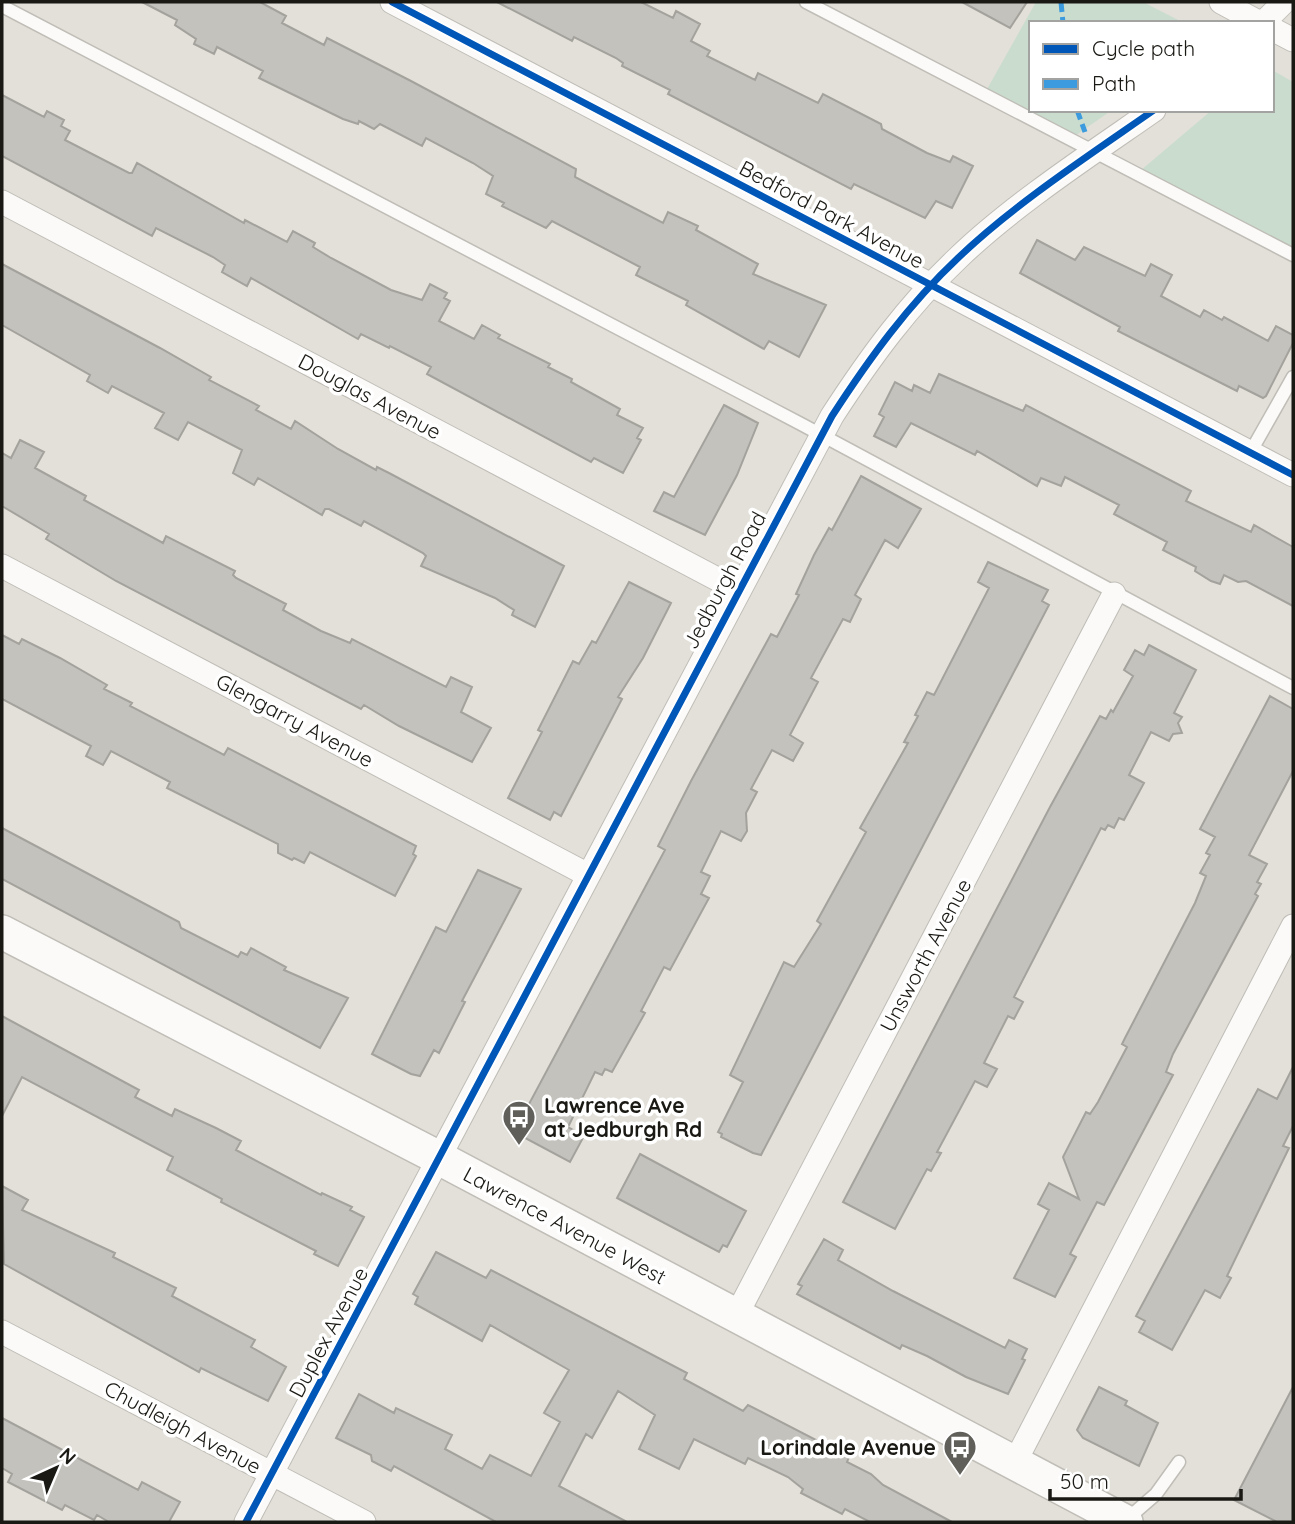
<svg xmlns="http://www.w3.org/2000/svg" width="1295" height="1524" viewBox="0 0 1295 1524" font-family="Quicksand,sans-serif">
	<rect width="100%" height="100%" fill="#e2e0d8"/>
	<path fill="#cadcce" d="M1036,2H1143L1184,23H1031V110H1112L1072,138L986,91Z
		M1272,70L1293,82V256L1140,171L1212,110H1272Z"/>
	<path fill="#c4c2bc" stroke="#a4a29c" stroke-width="2" d="M142,2H260L286,16L282,23L324,45L327,38L411,81L576,169L575,177L609,195L663,223L668,212L698,226L696,230L758,264L753,274L826,305L799,357L769,341L764,349L686,305L688,301L636,275L640,267L552,221L546,228L502,206L504,203L486,194L493,176L473,163L426,138L422,146L380,124L374,129L359,121L358,124L343,119L259,78L263,71L217,47L214,54L194,44L196,39L175,25L177,20Z
		M497,2H641L673,18L676,11L700,24L691,41L710,51L707,56L755,80L758,73L818,103L823,94L881,124L882,129L927,153L950,162L953,156L973,166L952,208L936,201L925,218L854,184L851,189L668,94L670,90L622,66L623,63L616,58L574,37L572,41Z
		M962,2H1027L1010,28Z
		M2,95L44,117L47,111L64,120L61,126L70,131L65,140L129,173H132L137,163L244,223L245,220L287,242L293,231L315,243L313,247L331,258L391,290L422,300L430,284L447,293L444,298L450,301L439,321L474,339L482,325L500,335L498,338L550,364L548,367L572,379L571,382L620,409L617,415L643,428L637,438L641,440L623,473L594,458L591,462L427,374L431,367L390,346L389,348L361,334L358,339L251,278L247,286L222,272L225,265L213,257L156,228L152,236L2,156Z
		M1037,240L1075,260L1084,247L1145,276L1151,264L1172,275L1161,296L1200,317L1204,310L1222,320L1224,317L1268,341L1276,326L1293,335V343L1266,396L1263,398L1239,386L1237,391L1118,331L1120,327L1020,273Z
		M2,264L160,348L211,377L209,380L259,406L256,410L291,429L295,421L338,449L376,470L377,467L389,473L564,566L535,627L512,615L514,610L495,598L421,566L426,556L423,553L364,521L361,526L329,509H325L322,515L258,478L254,485L233,473L242,450L188,422L178,440L155,428L164,413L112,386L108,393L87,381L90,375L2,325Z
		M939,374L1023,411L1026,405L1191,491L1186,501L1251,532L1254,525L1293,547V606L1246,581L1238,582L1224,575L1220,584L1211,581L1195,571L1196,567L1163,550L1167,542L1114,514L1119,505L1065,477L1061,486L1041,478L1037,486L977,451L975,455L911,423L896,447L874,436L884,417L879,414L895,382L912,391L914,385L930,393Z
		M724,405L758,423L737,475L705,535L654,511L664,492L674,497Z
		M20,440L44,452L35,468L86,496L84,500L163,543L166,536L235,571L233,575L236,578L286,604L283,610L321,631L350,643L352,639L446,687L451,677L472,687L461,712L491,728L472,762L399,726L364,705L361,709L116,581L46,539L49,534L2,506V453L11,458Z
		M861,476L921,509L898,548L885,540L855,595L861,599L850,622L843,619L811,678L818,682L790,735L803,743L793,761L772,750L751,789L757,792L746,813L747,831L741,841L721,831L701,872L710,876L701,894L709,898L670,970L664,967L641,1011L645,1013L612,1072L605,1069L602,1075L595,1072L568,1127L584,1136L570,1162L514,1132L665,850L658,846L691,781L771,634L777,637L799,595L796,594L814,555L829,528L832,530Z
		M988,562L1048,590L1042,601L1049,605L761,1155L753,1153L721,1137L722,1134L718,1132L743,1082L730,1075L784,962L794,967L821,924L817,921L866,832L860,828L908,743L904,742L918,716L915,715L927,692L934,695L989,588L978,582Z
		M629,582L671,603L643,658L618,697L622,699L561,816L554,812L550,820L508,798L542,732L538,730L573,661L579,664L592,641L596,643Z
		M2,635L19,644L22,639L60,658L107,685L104,689L132,703L130,706L224,755L228,748L416,846L413,854L416,856L395,896L310,852L304,863L294,858L292,860L278,853V844L167,788L170,782L111,751L103,765L86,756L91,746L2,699Z
		M1149,645L1196,670L1174,713L1182,717L1178,723L1182,733L1173,734L1169,741L1151,732L1129,775L1144,783L1124,820L1119,818L1114,828L1108,825L1105,830L1101,828L1014,997L1023,1002L1014,1019L1008,1016L984,1063L997,1069L987,1087L975,1081L937,1152L941,1153L931,1171L927,1169L895,1229L843,1202L1050,807L1100,716L1106,719L1111,710L1113,712L1133,676L1124,670L1135,650L1144,655Z
		M1270,696L1293,709V771L1249,855L1267,864L1257,882L1261,884L1255,894L1258,896L1173,1054L1166,1072L1173,1075L1104,1205L1097,1202L1070,1254L1076,1257L1055,1297L1014,1278L1049,1210L1038,1204L1049,1183L1079,1199L1063,1157L1086,1112L1090,1114L1098,1102L1127,1047L1122,1044L1125,1038L1195,903L1206,876L1200,873L1210,855L1206,853L1215,837L1200,829Z
		M2,828L179,922L181,928L238,957L241,952L247,955L251,948L286,967L284,970L348,998L320,1048L2,879Z
		M478,870L521,889L462,1001L465,1002L439,1053L434,1050L420,1076L411,1074L372,1054L436,927L446,932Z
		M2,1016L139,1090L135,1097L172,1116L175,1109L216,1128L241,1141L236,1150L321,1195L322,1193L352,1207L350,1210L364,1217L338,1266L314,1254L316,1251L221,1202L222,1199L167,1170L173,1157L22,1077L2,1116Z
		M1293,1067V1126L1283,1146L1289,1148L1227,1276L1231,1278L1220,1298L1205,1290L1172,1350L1139,1332L1145,1321L1136,1316L1258,1089L1277,1099Z
		M640,1154L746,1211L727,1247L723,1245L719,1252L617,1198Z
		M2,1186L28,1200L22,1210L115,1253L113,1257L176,1288L172,1296L255,1340L251,1347L286,1367L268,1401L201,1368L199,1372L4,1264Z
		M824,1239L843,1250L838,1260L893,1291L1005,1348L1009,1340L1027,1349L1022,1359L1025,1360L1008,1394L966,1377L927,1356L902,1345L900,1349L797,1294L802,1286L798,1284Z
		M436,1252L486,1278L491,1270L687,1373L684,1379L743,1411L748,1405L849,1457L847,1462L871,1474L883,1485L952,1522H870L845,1509L842,1514L801,1493L803,1489L788,1477L748,1458L745,1464L694,1439L679,1469L639,1449L655,1415L618,1391L592,1438L586,1434L559,1486L627,1522H496L394,1466L391,1471L372,1461L371,1455L336,1438L359,1394L394,1413L396,1408L452,1435L445,1449L482,1469L490,1455L531,1476L560,1422L544,1413L569,1370L490,1325L482,1341L415,1304L418,1297L413,1294Z
		M1099,1387L1127,1401L1125,1405L1158,1423L1139,1466L1083,1438L1077,1430Z
		M1293,1387V1522H1277L1234,1500Z
		M2,1418L138,1490L142,1482L180,1502L169,1522H109L97,1515L94,1520L65,1505L62,1510L8,1482L12,1474L2,1468Z"/>
	<g fill="none" stroke-linecap="round" stroke-linejoin="round">
		<defs>
			<path id="lane" d="M806,2L1293,255
				M2,6L801,424L1293,688
				M1250,453L1293,377
				M1126,1520L1156,1494L1179,1462"/>
			<path id="street" d="M392,2L1293,475
				M1221,2L1260,23
				M1263,23L1284,2
				M1272,29L1293,40
				M2,202L738,590
				M2,566L588,875
				M736,1316L1114,594
				M2,1332L364,1522
				M1014,1464L1293,926
				M246,1522L832,416C869,359 908,305 958,258C1013,205 1091,154 1154,110"/>
			<path id="secondary" d="M2,932L439,1158L1126,1522"/>
		</defs>
		<use href="#lane" stroke="#bfbdb6" stroke-width="15"/>
		<use href="#street" stroke="#bfbdb6" stroke-width="25"/>
		<use href="#secondary" stroke="#bfbdb6" stroke-width="36"/>
		<use href="#lane" stroke="#fbfaf9" stroke-width="12"/>
		<use href="#street" stroke="#fbfaf9" stroke-width="23"/>
		<use href="#secondary" stroke="#fbfaf9" stroke-width="33"/>
		<path stroke="#3b9bde" stroke-width="5" stroke-dasharray="10 5" stroke-linecap="butt" d="M1061,2L1063,23
			M1077,110L1085,132"/>
		<defs>
			<path id="cycleway" d="M392,2L1293,475
				M246,1522L832,416C869,359 908,305 958,258C1013,205 1091,154 1154,110"/>
		</defs>
		<use href="#cycleway" stroke="#fff" stroke-width="11"/>
		<use href="#cycleway" stroke="#0057b8" stroke-width="7"/>
	</g>
	<defs>
		<symbol id="bus-pin" viewBox="-11 -11 22 30"><path d="M0 17L-7.5 6A9.5 9.5 0 1 1 7.5 6Z" fill="#605f59" stroke="#fff"/><path d="M-5-6H5V4H4V6H2V4H-2V6H-4V4H-5ZM-3.5-4V0h7V-4ZM-3.5 1.2v1.5H-2V1.2ZM2 1.2v1.5H3.5V1.2Z" fill="#fff"/></symbol>
	</defs>
	<g fill-rule="evenodd">
		<use href="#bus-pin" x="500" y="1098" width="38" height="52"/>
		<use href="#bus-pin" x="941" y="1428" width="38" height="52"/>
	</g>
	<g text-anchor="middle" dominant-baseline="central" stroke-width="7" stroke-linejoin="round" paint-order="stroke">
		<g font-size="21" fill="#1a1914" stroke="#fff">
			<text transform="translate(832 214) rotate(28)">Bedford Park Avenue</text>
			<text transform="translate(370 396) rotate(28)">Douglas Avenue</text>
			<text transform="translate(724 580) rotate(-62)">Jedburgh Road</text>
			<text transform="translate(295 720) rotate(28)">Glengarry Avenue</text>
			<text transform="translate(925 955) rotate(-62)">Unsworth Avenue</text>
			<text transform="translate(565 1225) rotate(28)">Lawrence Avenue West</text>
			<text transform="translate(328 1332) rotate(-62)">Duplex Avenue</text>
			<text transform="translate(183 1427) rotate(28)">Chudleigh Avenue</text>
		</g>
		<g font-size="21" font-weight="bold" fill="#1a1914" stroke="#fff" text-anchor="start">
			<text x="544" y="1105">Lawrence Ave<tspan x="544" dy="24">at Jedburgh Rd</tspan></text>
			<text x="936" y="1447" text-anchor="end">Lorindale Avenue</text>
		</g>
	</g>
	<rect width="1295" height="1524" fill="none" stroke="#1a1914" stroke-width="7"/>
	<rect x="1029" y="21" width="245" height="91" fill="#ffffff" stroke="#a3a3a1" stroke-width="2"/>
	<rect x="1043" y="44" width="35" height="10" fill="#0057b8" stroke="#a3a3a1" stroke-width="2"/>
	<text x="1092" y="56" font-size="21" fill="#1a1914">Cycle path</text>
	<rect x="1043" y="79" width="35" height="10" fill="#3b9bde" stroke="#a3a3a1" stroke-width="2"/>
	<text x="1092" y="91" font-size="21" fill="#1a1914">Path</text>
	<g transform="translate(56 1468) rotate(44)" stroke="#ffffff" stroke-width="5" paint-order="stroke">
	<path d="M0-5L12 26L0 18L-12 26Z" fill="#1a1914"/>
	<text y="-10" font-size="19" font-weight="bold" text-anchor="middle" fill="#1a1914">N</text>
	</g>
	<path d="M1050 1489v10h191v-10" fill="none" stroke="#1a1914" stroke-width="3.5"/>
	<text x="1060" y="1489" font-size="21" fill="#1a1914" stroke="#ffffff" stroke-width="5" paint-order="stroke">50 m</text>
</svg>
